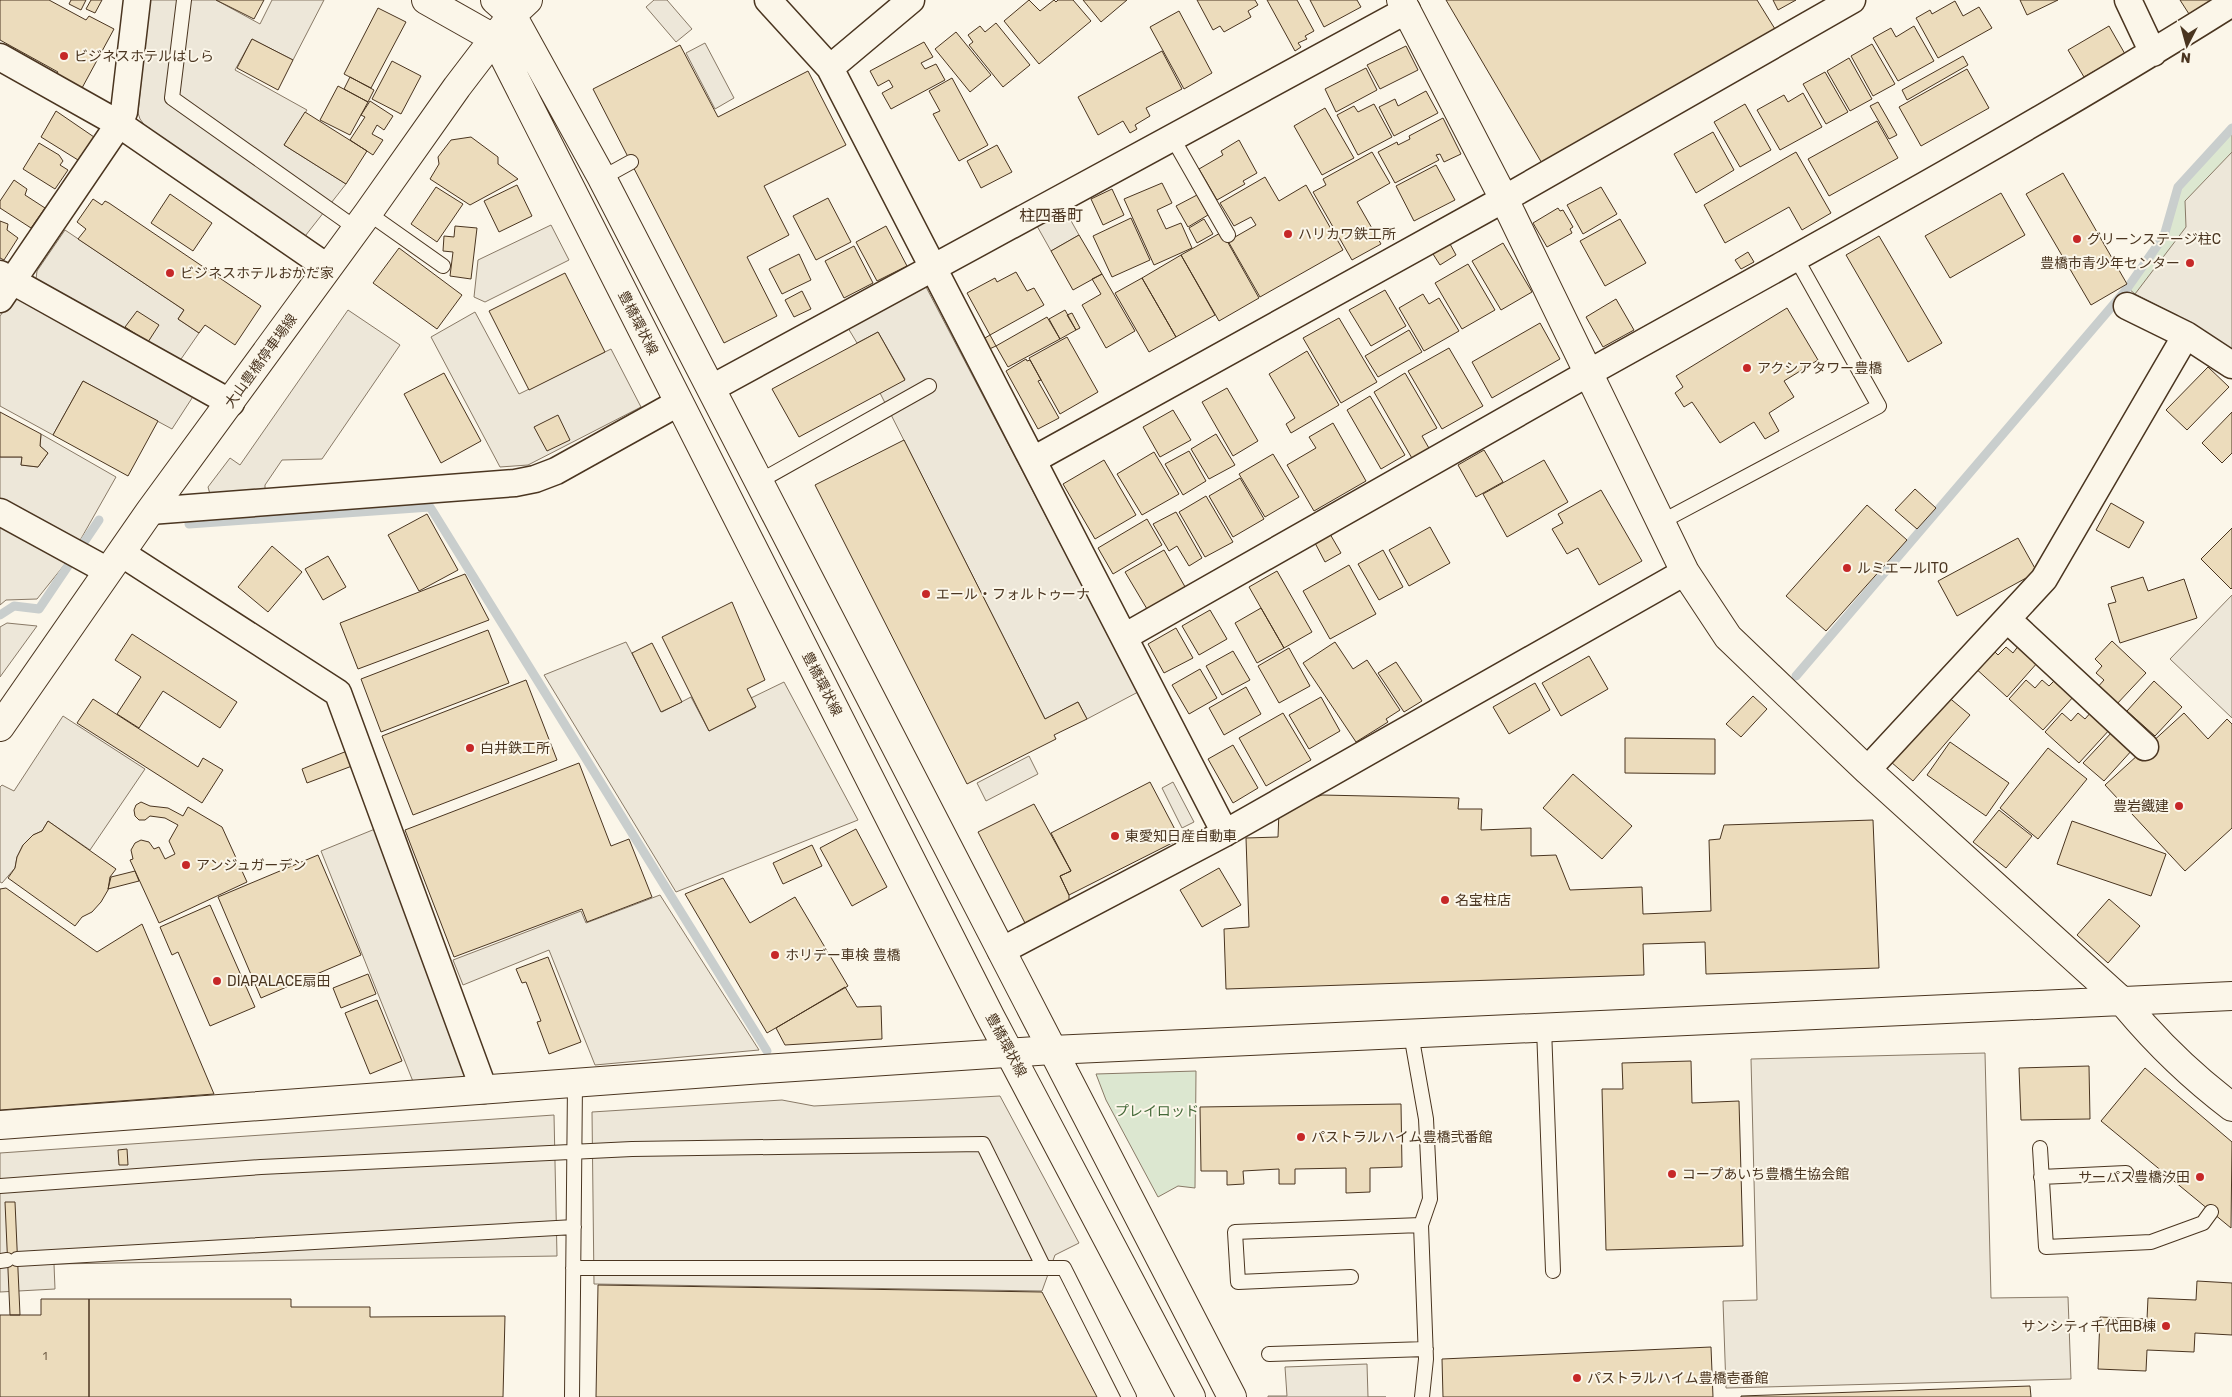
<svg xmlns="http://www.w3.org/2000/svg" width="2232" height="1397" viewBox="0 0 2232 1397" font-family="Rubik,'Noto Sans JP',sans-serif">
	<rect width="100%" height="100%" fill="#fbf6e9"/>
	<path fill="#dce7d0" stroke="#887966" d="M2232,133V353L2177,315L2135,294L2129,289L2167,238L2180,189Z
		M1196,1071L1195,1188L1178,1186L1158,1197L1106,1100L1096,1074Z"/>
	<path fill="#ede7d9" stroke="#887966" d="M149,0H216L260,24L272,0H324L293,60L252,39L235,70L307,110L284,145L346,184L302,240L148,130L140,119L138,113Z
		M654,0H667L692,29L676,42L646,7Z
		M705,43L734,98L715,109L686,53Z
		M2232,152V353L2177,315L2135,294L2186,227L2185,201Z
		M1065,210L1079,235L1051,251L1037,226Z
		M551,225L569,260L485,302L474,297L478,260Z
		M65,230L184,310L178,319L199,333L179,362L36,279L37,271Z
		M926,287L1138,692L1087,719L1078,702L1045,719L880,393L905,379L878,332L857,343L848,328Z
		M16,294L194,395L172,429L83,381L53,435L0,406V316Z
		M348,310L400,345L322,459L282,460L265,485V493L210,494L208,487L230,458L240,465Z
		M475,312L519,394L611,349L641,407L528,465L500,467L431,337Z
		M41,434L116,477L78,544L0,502V457H22L21,465L38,467L48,453L40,446Z
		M0,520L69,559L37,599L6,600L0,605Z
		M2232,595V718L2170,659Z
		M7,623L37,626L0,677V627Z
		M626,642L662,712L691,697L709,731L755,708L751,698L784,682L858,820L676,892L544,675Z
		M63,716L145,769L90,850L48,821L42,831L33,835L23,845L17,857L15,868L2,883L0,882V787L2,785L14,791Z
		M1029,756L1038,774L986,801L977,783Z
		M1173,782L1194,822L1182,828L1162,788Z
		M375,829L474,1080L414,1084L321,851Z
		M660,895L759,1050L595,1065L549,950L463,985L453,960L581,911L586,923Z
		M1985,1053L1991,1298L2068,1297L2071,1379L1726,1388L1723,1301L1757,1300L1751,1059Z
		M1000,1096L1079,1243L1055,1255L1042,1291L594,1284L592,1112L782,1100L814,1106Z
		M554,1115L557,1256L54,1264L55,1289L0,1292V1153Z
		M1367,1364L1368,1397H1386H1268V1396H1287L1285,1367Z"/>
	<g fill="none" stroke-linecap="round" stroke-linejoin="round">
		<path stroke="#c9cecd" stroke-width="9" d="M189,524L430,507L767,1051
			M0,615L14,606L39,609L99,520
			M1796,676L2126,290L2164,236L2178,187L2232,128"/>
	</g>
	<path fill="#ecdcbc" stroke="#4a3520" d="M0,0H49L86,20L89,16L114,29L82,88L56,75L58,72L0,40Z
		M71,0H86L81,10L69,4Z
		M91,0H102L95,13L86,9Z
		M216,0H264L254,19Z
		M1029,0L1040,11L1054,0L1056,2L1058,0H1073L1091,21L1039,64L1004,21Z
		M1083,0H1127L1101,22Z
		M1197,0H1255L1258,5L1248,11L1251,17L1224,32L1220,26L1213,30Z
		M1267,0H1297L1314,31L1305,36L1307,39L1298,43L1301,47L1295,51Z
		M1310,0H1357L1361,7L1324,27Z
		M1446,0H1757L1775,29L1543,165Z
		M1773,0H1796L1778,10Z
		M2020,0H2058L2027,15Z
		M2180,0H2212L2189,14Z
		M1955,1L1963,16L1979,7L1992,28L1938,58L1916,18L1930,10L1932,14Z
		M378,8L406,22L371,88L344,74Z
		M1179,11L1212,73L1184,89L1150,27Z
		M996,23L1030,65L1003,87L969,45L973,42L968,35L980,26L985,32Z
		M1914,26L1934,61L1898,81L1873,38L1891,28L1896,37Z
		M2109,26L2125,54L2084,77L2068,50Z
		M956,32L991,75L970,92L935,49Z
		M252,39L293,60L278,90L237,68Z
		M924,42L933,57L921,63L925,69L936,64L945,80L891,109L882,93L893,87L889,80L878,86L870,71Z
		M1872,44L1895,84L1873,96L1851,56Z
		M680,45L718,117L808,71L846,145L764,186L789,235L747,257L777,316L724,343L593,89Z
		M1406,46L1418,70L1380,89L1367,65Z
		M1162,51L1182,89L1146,108L1150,116L1135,125L1137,129L1130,133L1123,121L1098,135L1078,97Z
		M1963,56L1968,65L1907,100L1902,90Z
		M1849,58L1872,99L1850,111L1827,71Z
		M392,61L421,76L401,114L372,99Z
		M1366,68L1377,90L1336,112L1325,89Z
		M1967,69L1989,108L1921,146L1899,107Z
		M1825,72L1848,112L1826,124L1803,84Z
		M350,77L374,90L368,102L344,89Z
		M952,78L988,145L959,161L933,114L940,111L929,91Z
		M338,86L368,102L350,135L320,120Z
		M1426,91L1438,113L1394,136L1379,107L1395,99L1398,106Z
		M1803,93L1822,127L1780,150L1757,110L1784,95L1788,102Z
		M370,101L393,116L384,130L377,125L372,134L383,140L373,155L350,140L365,117L361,115Z
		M1878,102L1897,135L1889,139L1870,106Z
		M1374,104L1392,137L1358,155L1337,115L1354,106L1358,112Z
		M1745,104L1771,150L1740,167L1714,122Z
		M1325,108L1354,158L1322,175L1294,126Z
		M56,111L94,137L78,160L41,137Z
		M305,112L367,151L346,184L284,145Z
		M1443,118L1461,154L1444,162L1440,154L1436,155L1439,160L1395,183L1378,152L1397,142L1398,145L1410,139L1409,136Z
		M1877,121L1898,158L1829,196L1808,159Z
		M1713,132L1734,170L1696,193L1674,154Z
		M471,137L498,157V164L518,179L470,205L430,179L439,164L438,157L451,140Z
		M1239,140L1257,173L1243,181L1245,184L1217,200L1199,169L1223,155L1221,151Z
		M39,143L59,155L63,161L60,165L68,170L55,189L23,169Z
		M997,145L1012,172L981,188L967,161Z
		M1372,152L1390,183L1357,202L1381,244L1352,260L1313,192L1326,185L1323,179Z
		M1796,152L1831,213L1802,230L1789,207L1725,243L1704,205Z
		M1436,165L1455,200L1414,221L1396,186Z
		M2063,173L2127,284L2091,305L2026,194Z
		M1265,177L1279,201L1306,185L1343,250L1260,297L1228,241L1256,225L1251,217L1234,226L1220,203Z
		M14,180L27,189L25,195L45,208L31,228L0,208V201Z
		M1162,183L1172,203L1157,210L1166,229L1181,223L1192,248L1154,265L1124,199Z
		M517,185L532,216L499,232L484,201Z
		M436,187L463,204L437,242L411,224Z
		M1601,187L1617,214L1583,234L1567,205Z
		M1112,189L1124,215L1103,225L1091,199Z
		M2001,193L2025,235L1950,278L1925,236Z
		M170,194L212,223L193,251L151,223Z
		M1197,195L1208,215L1188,227L1176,206Z
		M828,198L851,242L816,260L793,216Z
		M93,199L102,205L105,201L109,203L261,306L235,345L205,325L199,333L178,319L184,310L78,239L86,229L77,222Z
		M1558,208L1560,211L1563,210L1573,227L1570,229L1572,233L1547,247L1533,223Z
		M1131,218L1150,260L1112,277L1093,236Z
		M1204,219L1213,234L1197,243L1189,228Z
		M1620,219L1646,263L1605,286L1580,241Z
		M0,221L8,224L7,230L18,238L4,260L0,258Z
		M455,226L477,228L471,279L450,276L453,252L443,251L444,236L454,237Z
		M886,226L907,266L877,281L856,242Z
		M1222,232L1259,298L1219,321L1181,255Z
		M1079,235L1102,274L1073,290L1051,251Z
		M1879,236L1942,343L1908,362L1846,255Z
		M1503,243L1532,292L1501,310L1472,261Z
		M1450,244L1456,255L1440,265L1433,254Z
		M854,246L873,283L844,298L825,261Z
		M399,248L462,295L437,329L373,283Z
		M1748,252L1754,262L1741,269L1735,260Z
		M799,254L811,280L782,294L769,269Z
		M1181,255L1215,315L1176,337L1142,278Z
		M1468,264L1495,310L1462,329L1435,283Z
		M1016,272L1027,291L1034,288L1044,305L990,335L967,293L995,278L997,282Z
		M565,273L605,352L529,390L489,311Z
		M1102,274L1135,331L1106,348L1082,305L1101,294L1092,279Z
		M1142,278L1176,337L1149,352L1115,293Z
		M1385,290L1406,326L1371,346L1349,310Z
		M802,291L811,309L794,317L785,300Z
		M1423,294L1429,304L1439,298L1459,331L1424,351L1399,308Z
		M1616,299L1634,330L1603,347L1586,317Z
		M1787,308L1818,360L1784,381L1794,397L1769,413L1779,431L1765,439L1754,422L1720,443L1692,402L1684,407L1675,393L1683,387L1676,376Z
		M1065,310L1076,330L1060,339L1049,319Z
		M137,311L159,325L148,342L125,327Z
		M1072,313L1080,328L1076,330L1067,315Z
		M1047,317L1060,339L1008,367L996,346Z
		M1339,318L1377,382L1341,403L1303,338Z
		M1540,323L1560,359L1492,398L1472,362Z
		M1409,330L1422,352L1378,377L1365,356Z
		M878,332L905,380L799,437L772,389Z
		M990,335L996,346L985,351L980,341Z
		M1067,337L1098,392L1060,414L1029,358Z
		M1449,348L1483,406L1442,429L1408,371Z
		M1307,351L1339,405L1291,433L1286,424L1295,418L1269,374Z
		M1026,359L1027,361L1030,360L1041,380L1038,381L1059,418L1038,429L1006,371Z
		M2208,367L2229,387L2187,430L2166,410Z
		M444,373L481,441L441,463L404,394Z
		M1405,373L1437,428L1422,436L1430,450L1413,460L1374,392Z
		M83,381L158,421L128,476L53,435Z
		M1227,388L1258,441L1233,456L1202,402Z
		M1370,396L1405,455L1381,469L1347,410Z
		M1173,410L1191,440L1160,457L1143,427Z
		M0,412L41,434L40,446L48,453L38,467L21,465L22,457H0Z
		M2232,412V453L2222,463L2202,443Z
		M558,415L570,440L547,451L534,427Z
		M1333,423L1366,481L1314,511L1287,465L1316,448L1309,437Z
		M1216,434L1235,465L1209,479L1191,449Z
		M904,440L1045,719L1078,702L1087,719L1054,735L1056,739L967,784L815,485Z
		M1484,450L1503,482L1476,497L1458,465Z
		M1189,451L1206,481L1183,495L1165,464Z
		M1154,452L1179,494L1142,515L1117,474Z
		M1273,454L1299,497L1265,517L1239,474Z
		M1104,460L1136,515L1095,539L1063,484Z
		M1544,460L1568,502L1507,537L1483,494Z
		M1240,478L1264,519L1233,537L1209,496Z
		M1915,489L1936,508L1917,529L1895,510Z
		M1601,490L1642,561L1599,585L1578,548L1567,554L1552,529L1563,523L1558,514Z
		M1206,496L1233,542L1205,557L1179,512Z
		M2111,503L2144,522L2129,548L2096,530Z
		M1867,505L1907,540L1826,631L1786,596Z
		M1176,512L1202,558L1189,566L1177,546L1169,551L1153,524Z
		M427,514L458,570L419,591L388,535Z
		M1147,519L1162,545L1113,574L1098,548Z
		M1430,527L1450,563L1409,586L1389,550Z
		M2232,528V588L2231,589L2201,559Z
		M1330,534L1341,553L1325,562L1315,543Z
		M2018,538L2037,572L1957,616L1938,581Z
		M272,546L302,572L268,612L238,587Z
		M1164,550L1188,592L1150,614L1125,572Z
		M1383,550L1403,587L1379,600L1358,564Z
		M328,556L346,587L323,600L305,569Z
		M1349,565L1376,614L1330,639L1303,591Z
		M1277,571L1312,632L1284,648L1249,587Z
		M465,574L489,620L358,669L340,623Z
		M2143,577L2148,591L2184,579L2197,618L2120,643L2108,604L2116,602L2111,587Z
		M732,602L765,680L747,689L756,707L709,731L662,637Z
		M1261,608L1284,648L1257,663L1235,623Z
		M1210,610L1227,639L1199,655L1182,626Z
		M1176,628L1193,658L1164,673L1148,644Z
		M488,630L509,683L381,732L361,679Z
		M132,634L237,702L220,728L163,691L139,728L117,714L141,677L115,660Z
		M2112,641L2146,673L2115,706L2096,689L2104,680L2096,673L2102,666L2095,659Z
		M1335,642L1353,669L1367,660L1400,710L1386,719L1388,722L1356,742L1303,663Z
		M652,643L682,702L661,712L632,653Z
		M2019,645L2038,662L2007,697L1973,666L1990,647L1998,655L2006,647L2013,653Z
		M1289,648L1310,686L1279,703L1258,666Z
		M1233,651L1250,680L1222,695L1206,666Z
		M1589,656L1608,689L1561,716L1542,683Z
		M1396,662L1422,701L1404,712L1378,673Z
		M1200,669L1217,698L1189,714L1172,685Z
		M2056,679L2075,695L2043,730L2009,699L2026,680L2035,688L2042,680L2049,686Z
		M526,680L557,760L413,815L382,736Z
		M2154,681L2182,707L2155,736L2127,711Z
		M1535,683L1550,710L1509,734L1493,707Z
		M1246,687L1261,714L1224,735L1209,708Z
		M1753,696L1767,709L1741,737L1726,724Z
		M1947,696L1970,715L1913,781L1891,762Z
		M1321,697L1340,731L1309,749L1289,715Z
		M93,699L198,767L203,758L223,770L202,803L77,723Z
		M2092,711L2111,728L2079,763L2045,732L2062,713L2071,721L2078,713L2085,719Z
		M1283,713L1311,760L1266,786L1239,738Z
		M2184,713L2208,739L2227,719L2232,724V828L2185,871L2105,785Z
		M2113,731L2133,749L2104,781L2083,763Z
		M1625,738L1715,739V774L1625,773Z
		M1950,742L2009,783L1986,816L1927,775Z
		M1233,745L1258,788L1233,803L1208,759Z
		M2048,748L2087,779L2038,839L2000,808Z
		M347,751L352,766L307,783L302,769Z
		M579,763L611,846L629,839L652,897L587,922L582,909L454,957L405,830Z
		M1573,774L1632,826L1602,859L1543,808Z
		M1150,782L1180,839L1069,895L1060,876L1071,871L1051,833Z
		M1322,795L1459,798L1458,809H1482L1481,830L1531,828V856L1556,855L1570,890L1642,887L1643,914L1711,911L1709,840L1720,839L1724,825L1873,820L1879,968L1706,974L1705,942L1643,944L1644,975L1226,989L1224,929L1249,927L1246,838L1278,837L1279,811Z
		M141,802L150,806L168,808L183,816L188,807L222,827L247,882L159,923L130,860L133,859L131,850L135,843L141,840L149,842L154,849L159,847L165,859L175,854L169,841L178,825L165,818L150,816L145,820H139L135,816L134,810L136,805Z
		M1034,804L1071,871L1060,876L1069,895V901L1025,923L978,832Z
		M1999,810L2032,836L2006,868L1973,842Z
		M48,821L116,869L110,877L108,890L101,902L92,912L82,917L75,926L8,878L15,868L17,857L23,845L33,835L42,831Z
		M2072,821L2166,854L2151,896L2057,864Z
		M856,829L887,887L852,906L820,848Z
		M812,845L822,866L783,884L773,863Z
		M318,855L361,955L261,998L218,897Z
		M1219,868L1241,905L1202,927L1180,890Z
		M135,871L139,881L108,889L111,877Z
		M723,878L750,923L795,897L848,986L767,1033L685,894Z
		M6,888L97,952L142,924L214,1094L0,1110V889Z
		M2109,899L2140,926L2108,963L2077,935Z
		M210,905L255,1007L210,1026L178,952L172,955L160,927Z
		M548,957L581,1042L549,1054L537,1022L541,1021L526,982L522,983L516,969Z
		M368,974L376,994L341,1008L333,988Z
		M845,987L857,1007L881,1006L882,1039L785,1045L776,1028Z
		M377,1000L402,1061L370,1074L345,1013Z
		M1691,1061L1692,1103L1739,1101L1743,1246L1606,1250L1602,1089H1623L1622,1063Z
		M2089,1066L2090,1119L2021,1120L2019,1068Z
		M2145,1068L2232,1142L2231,1228L2101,1121Z
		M1401,1104L1402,1167L1370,1168V1192L1346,1193V1168L1295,1169V1184H1279V1169L1243,1171L1244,1184L1227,1185V1171H1201L1200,1107Z
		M127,1149L128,1165H119L118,1150Z
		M5,1202H15L20,1315H10Z
		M2197,1281L2232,1283V1335L2195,1333L2194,1352L2147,1350L2146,1371L2098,1369L2100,1317L2147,1319L2148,1298L2196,1300Z
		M598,1285L1042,1292L1097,1397H596Z
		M41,1299H89V1397H0V1315H41Z
		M89,1299H291V1307H370V1317L505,1316L503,1397H89Z
		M1711,1347L1713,1397H1443L1442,1359Z
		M2030,1386L2031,1397H1741V1396Z"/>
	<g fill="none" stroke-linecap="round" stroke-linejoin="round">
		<defs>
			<path id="service" d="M184,0L172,98L357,229
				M1172,137L1228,235
				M602,178L631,162
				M368,213L443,266
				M760,481L929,386
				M1661,522L1879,406L1796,258
				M1544,1028L1553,1271
				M1411,1034L1426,1119L1430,1199L1421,1225L1426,1359L1422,1397
				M2040,1148L2046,1247L2151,1242L2203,1223L2211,1212
				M2041,1177L2126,1173
				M0,1186L261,1167L632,1149L983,1144L1044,1268H1064L1129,1397
				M17,1259L574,1227
				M0,1261L7,1260
				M573,1268H1044
				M1351,1277L1238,1282L1235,1232L1421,1225
				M1269,1354L1426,1349
				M572,1397L575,1083"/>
			<path id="minor" d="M768,0L830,68L1225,833
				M2128,0L2153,53
				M0,57L119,124L327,267
				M830,68L911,0
				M0,274L231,403
				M0,299L119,124L124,112L137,0
				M2127,306L2186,335L2232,365
				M712,388L1407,10
				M1033,460L1504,199L1852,0
				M150,511L515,483L535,479L556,471L678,403
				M0,512L108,571
				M121,553L338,693L484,1090
				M2007,619L2145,747
				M1124,637C1280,549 1435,459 1592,371C1807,251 2024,134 2232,3
				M1867,770L2044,579L2186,335
				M1001,951L1225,833L1685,572"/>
			<path id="tertiary" d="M1401,0L1504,199L1685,572L1728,637L1867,770L2123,1002C2156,1042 2191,1076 2232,1107
				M0,1125L764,1069L1052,1050L2232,996"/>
			<path id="secondary" d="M426,0L495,39L990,1016L1191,1397
				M495,0L512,15L602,178L1232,1397
				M0,727L150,511L368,213L457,87L512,15L528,0"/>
		</defs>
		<use href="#service" stroke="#4a3520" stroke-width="16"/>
		<use href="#minor" stroke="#4a3520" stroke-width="29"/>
		<use href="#tertiary" stroke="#4a3520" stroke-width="30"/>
		<use href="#secondary" stroke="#4a3520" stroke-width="30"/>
		<use href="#service" stroke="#fbf6e9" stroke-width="14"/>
		<use href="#minor" stroke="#fbf6e9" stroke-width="26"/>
		<use href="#tertiary" stroke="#fbf6e9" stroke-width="28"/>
		<use href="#secondary" stroke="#fbf6e9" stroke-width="28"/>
	</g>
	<g fill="#c62828" stroke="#fbf6e9" stroke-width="2">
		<circle cx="64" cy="56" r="5"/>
		<circle cx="1288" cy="234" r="5"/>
		<circle cx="2077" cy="239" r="5"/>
		<circle cx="2190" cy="263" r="5"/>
		<circle cx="170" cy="273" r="5"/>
		<circle cx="1747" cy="368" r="5"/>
		<circle cx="1847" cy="568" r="5"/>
		<circle cx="926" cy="594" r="5"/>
		<circle cx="470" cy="748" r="5"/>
		<circle cx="2179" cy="806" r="5"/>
		<circle cx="1115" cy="836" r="5"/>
		<circle cx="186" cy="865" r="5"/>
		<circle cx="1445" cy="900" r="5"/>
		<circle cx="775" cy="955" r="5"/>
		<circle cx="217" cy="981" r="5"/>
		<circle cx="1301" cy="1137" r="5"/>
		<circle cx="1672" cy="1174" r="5"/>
		<circle cx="2200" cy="1177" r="5"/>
		<circle cx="2166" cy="1326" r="5"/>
		<circle cx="1577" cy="1378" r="5"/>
	</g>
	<g text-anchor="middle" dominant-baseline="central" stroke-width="4" stroke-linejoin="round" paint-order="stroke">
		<g font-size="11" fill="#725f47">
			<text x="45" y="1356">1</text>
		</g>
		<g font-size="14" fill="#4a3520" stroke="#fbf6e9" text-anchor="start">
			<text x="74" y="56">ビジネスホテルはしら</text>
			<text x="1298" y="234">ハリカワ鉄工所</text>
			<text x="2087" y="239">グリーンステージ柱C</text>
			<text x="2180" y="263" text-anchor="end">豊橋市青少年センター</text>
			<text x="180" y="273">ビジネスホテルおかだ家</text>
			<text x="1757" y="368">アクシアタワー豊橋</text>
			<text x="1857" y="568">ルミエールITO</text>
			<text x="936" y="594">エール・フォルトゥーナ</text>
			<text x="480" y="748">白井鉄工所</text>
			<text x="2169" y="806" text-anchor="end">豊岩鐵建</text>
			<text x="1125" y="836">東愛知日産自動車</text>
			<text x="196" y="865">アンジュガーデン</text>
			<text x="1455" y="900">名宝柱店</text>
			<text x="785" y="955">ホリデー車検 豊橋</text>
			<text x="227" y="981">DIAPALACE扇田</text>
			<text x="1311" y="1137">パストラルハイム豊橋弐番館</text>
			<text x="1682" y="1174">コープあいち豊橋生協会館</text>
			<text x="2190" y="1177" text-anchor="end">サーパス豊橋汐田</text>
			<text x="2156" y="1326" text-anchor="end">サンシティ千代田B棟</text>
			<text x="1587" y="1378">パストラルハイム豊橋壱番館</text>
		</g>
		<g font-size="14" fill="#4a3520" stroke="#fbf6e9">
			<text transform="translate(638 323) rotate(63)">豊橋環状線</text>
			<text transform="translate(261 361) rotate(-54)">大山豊橋停車場線</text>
			<text transform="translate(822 684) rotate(63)">豊橋環状線</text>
			<text transform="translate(1006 1045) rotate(62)">豊橋環状線</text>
		</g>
		<g font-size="14" fill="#436837" stroke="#fbf6e9">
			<text x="1157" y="1111">プレイロッド</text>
		</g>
		<g font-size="16" fill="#4a3520" stroke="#fbf6e9">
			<text x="1051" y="215">柱四番町</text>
		</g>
	</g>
	<g transform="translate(2187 45) rotate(186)" stroke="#fbf6e9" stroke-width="4" paint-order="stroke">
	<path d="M0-4L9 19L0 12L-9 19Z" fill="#4a3520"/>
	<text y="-8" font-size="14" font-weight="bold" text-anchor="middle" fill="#4a3520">N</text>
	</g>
</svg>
